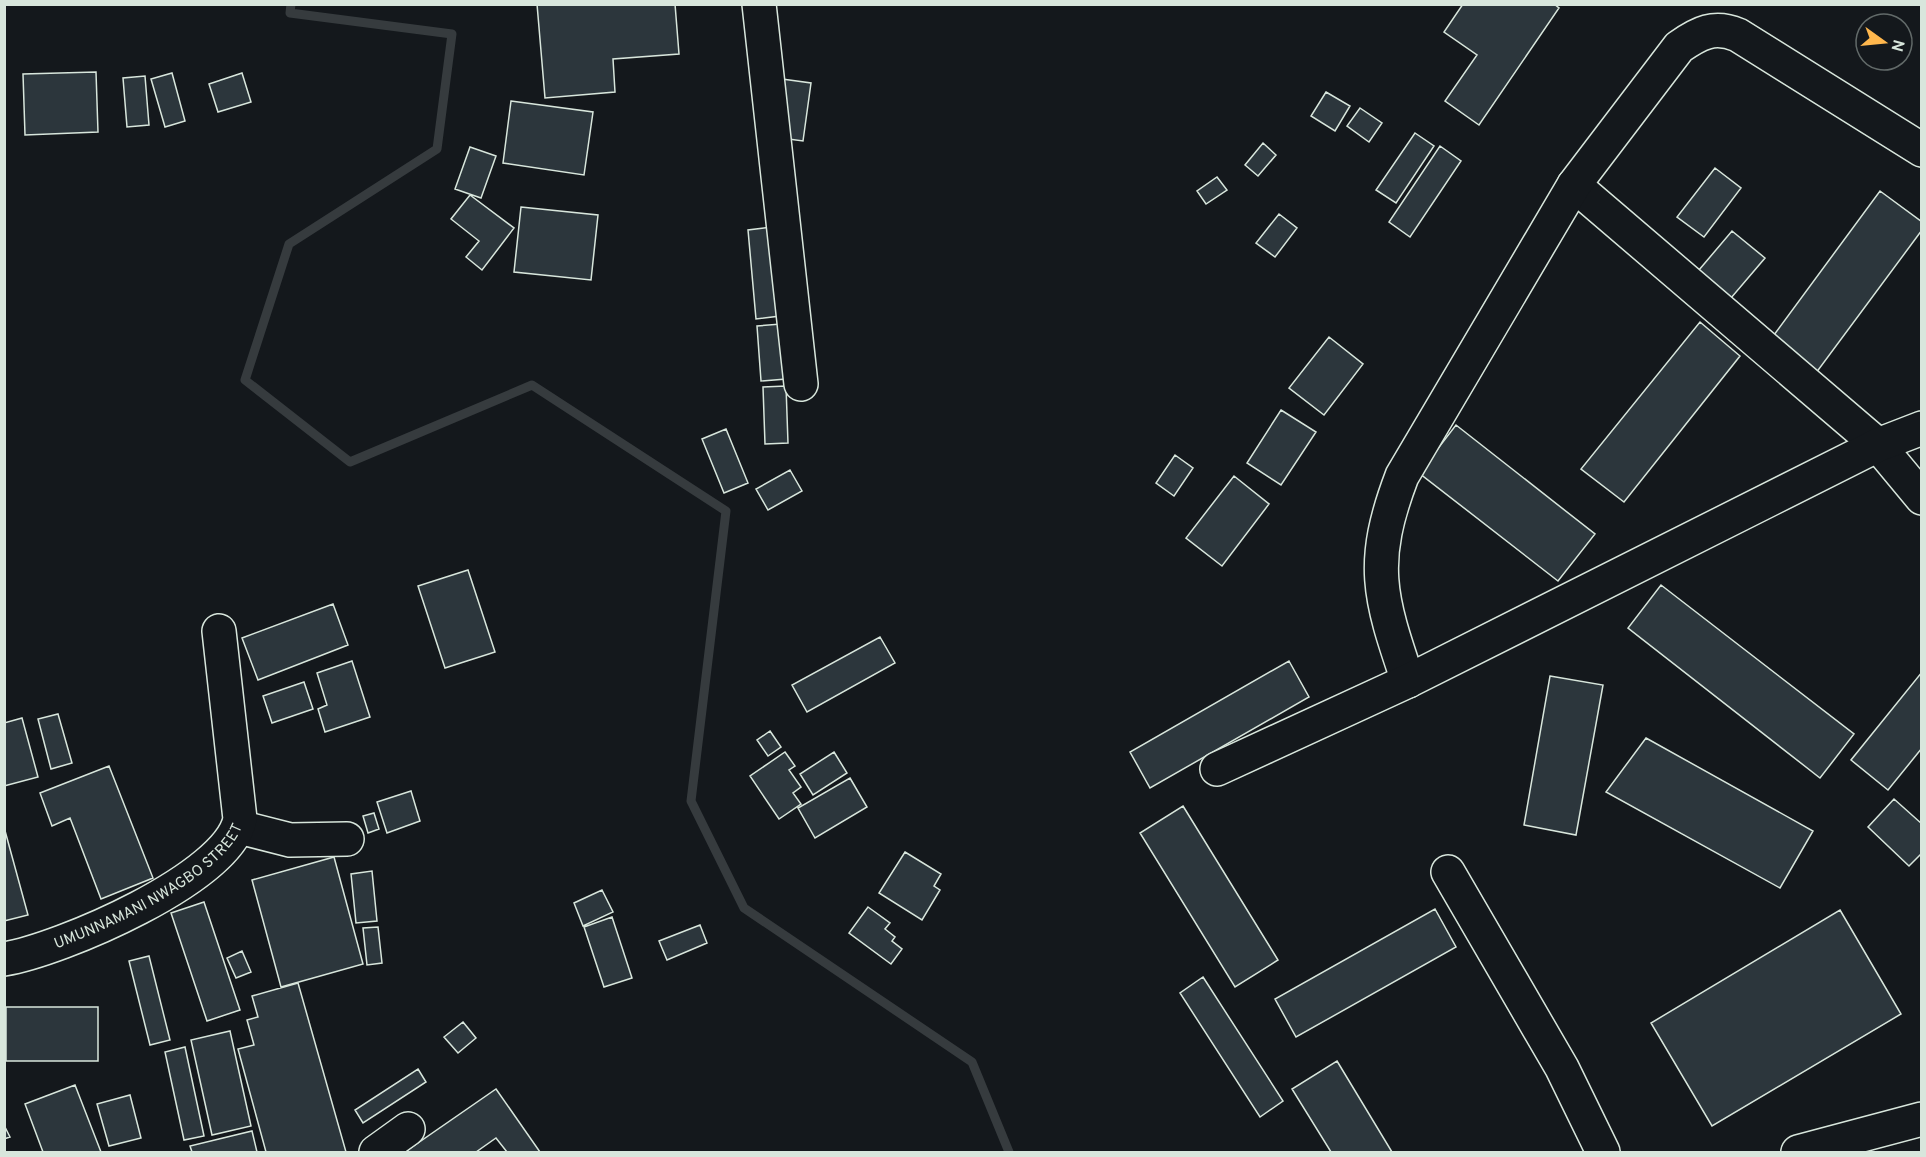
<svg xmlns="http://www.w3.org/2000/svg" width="1926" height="1157" viewBox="0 0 1926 1157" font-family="Overpass,sans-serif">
	<rect width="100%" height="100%" fill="#14181c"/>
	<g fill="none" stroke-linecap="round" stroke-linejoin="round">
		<path stroke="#363b3e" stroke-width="9" d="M291,4L290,13L452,34L437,149L289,244L245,380L350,462L532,385L726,511L691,801L744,908L972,1062L1009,1152"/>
	</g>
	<path fill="#2c363c" stroke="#d8e6dc" stroke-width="1.5" d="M537,4H675L679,54L613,59L615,92L545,98Z
		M1463,4H1554L1559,8L1479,125L1445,101L1477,55L1444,32Z
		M96,72L98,132L25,135L23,74Z
		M172,73L185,121L165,127L151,79Z
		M242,73L251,102L218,112L209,84Z
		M145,76L149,125L127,127L123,78Z
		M782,79L811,83L803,141L774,137Z
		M1326,92L1350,106L1335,131L1311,116Z
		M511,101L593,112L584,175L503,163Z
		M1360,108L1382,123L1369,142L1347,126Z
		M1415,133L1434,146L1396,203L1376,190Z
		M1263,143L1276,155L1258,176L1245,165Z
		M1440,146L1461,161L1410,237L1389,222Z
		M470,147L496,156L481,198L455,189Z
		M1715,168L1741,188L1704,237L1677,217Z
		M1217,177L1227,190L1206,204L1197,191Z
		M1880,191L1922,222V230L1816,373L1771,339Z
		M470,195L514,228L482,270L466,257L479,241L451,219Z
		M521,207L598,215L591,280L514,272Z
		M1279,214L1297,228L1275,257L1256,243Z
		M771,227L780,316L756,319L748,230Z
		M1732,231L1765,258L1731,298L1699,270Z
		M1700,322L1740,356L1624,502L1581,469Z
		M781,324L786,379L761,381L757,326Z
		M1329,337L1363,364L1324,415L1289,388Z
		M786,386L788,443L765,444L763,387Z
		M1281,410L1316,432L1281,485L1247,463Z
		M1456,425L1595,534L1558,581L1419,473Z
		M726,429L748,483L724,493L702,439Z
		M1175,455L1193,468L1174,496L1156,483Z
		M790,470L802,491L768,510L756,489Z
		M1234,476L1269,504L1222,566L1186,538Z
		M468,570L495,652L445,668L418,586Z
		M1661,585L1854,734L1820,778L1628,628Z
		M333,604L348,645L258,680L242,638Z
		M880,637L895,663L807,712L792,685Z
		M352,661L370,717L325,732L318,709L327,705L317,673Z
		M1289,661L1309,697L1150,788L1130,752Z
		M1922,672V748L1888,790L1851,760Z
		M1550,676L1603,685L1576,835L1524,825Z
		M304,682L313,709L272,723L263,696Z
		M58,714L72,763L51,769L38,719Z
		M22,718L38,777L4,786V723Z
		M770,731L781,747L768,756L757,740Z
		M1646,738L1813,831L1780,888L1606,792Z
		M785,752L795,766L789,770L801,787L793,793L801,804L779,819L750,776Z
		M834,752L847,773L813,795L800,774Z
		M109,766L153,878L101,899L70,818L52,826L40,793Z
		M850,778L867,807L815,838L798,808Z
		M411,791L420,821L387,833L377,802Z
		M1894,799L1922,824V853L1909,866L1868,827Z
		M1183,806L1278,960L1235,987L1140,833Z
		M374,813L379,829L368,833L363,816Z
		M4,827L28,915L4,921Z
		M905,852L941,874L934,886L940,890L922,920L879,893Z
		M334,857L363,964L281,987L252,880Z
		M372,871L377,921L356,923L351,874Z
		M602,890L613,912L583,926L574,903Z
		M204,902L240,1010L207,1021L171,913Z
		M868,907L890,923L885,929L895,937L892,941L902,949L891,964L849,933Z
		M1435,909L1456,947L1296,1037L1275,999Z
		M1840,910L1901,1014L1712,1126L1651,1023Z
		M612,917L632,978L604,987L584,927Z
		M700,925L707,943L667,960L659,941Z
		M378,927L382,963L367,965L363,928Z
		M242,951L251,972L236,978L227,958Z
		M149,956L170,1040L150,1045L129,961Z
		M1203,977L1283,1101L1260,1117L1180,993Z
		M298,983L346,1152H266L238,1049L254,1045L247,1020L258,1017L252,996Z
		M6,1007H98V1061H6Z
		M463,1022L476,1038L458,1053L444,1037Z
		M230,1031L251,1126L212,1135L191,1040Z
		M185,1047L204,1136L184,1140L165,1052Z
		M1337,1061L1392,1152H1331L1292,1089Z
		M418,1069L426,1082L363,1123L355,1110Z
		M75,1085L101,1152H43L25,1104Z
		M496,1089L540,1152H507L496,1138L476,1152H405Z
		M130,1095L141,1138L109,1146L97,1104Z
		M4,1125L10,1137L4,1139Z
		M252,1131L257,1152H192L190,1146Z"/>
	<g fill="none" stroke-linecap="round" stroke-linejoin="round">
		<defs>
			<g id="minor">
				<path d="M759,4L801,384"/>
				<path d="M1574,185L1878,445L1922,498"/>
				<path d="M1408,681C1379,596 1369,563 1402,476L1574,185L1679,47C1699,33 1714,25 1738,35L1922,150"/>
				<path d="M1217,769L1408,681L1878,445L1922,428"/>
				<path d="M239,827L290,840L347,839"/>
				<path d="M1448,872L1562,1068L1603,1152"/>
				<path id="s1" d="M4,959C60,950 229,878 240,819L219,631"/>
				<path d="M376,1152L408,1129"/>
				<path d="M1798,1152L1922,1119"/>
			</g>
		</defs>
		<use href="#minor" stroke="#d8e6dc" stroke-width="36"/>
		<use href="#minor" stroke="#14181c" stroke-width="33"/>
	</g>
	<g text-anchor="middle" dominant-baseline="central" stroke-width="4.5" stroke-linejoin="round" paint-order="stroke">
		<g font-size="15" fill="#d8e6dc" stroke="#14181c">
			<text stroke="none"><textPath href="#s1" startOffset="165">UMUNNAMANI NWAGBO STREET</textPath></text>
		</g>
	</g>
	<rect width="1926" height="1157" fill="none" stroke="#d8e6dc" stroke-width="12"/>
	<g transform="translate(1884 42) rotate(105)"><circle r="28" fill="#14181c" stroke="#626a69" stroke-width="1.5"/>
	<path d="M0-4.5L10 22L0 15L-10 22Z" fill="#ffb74d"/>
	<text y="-9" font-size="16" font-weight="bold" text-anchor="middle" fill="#d8e6dc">N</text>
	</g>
</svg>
